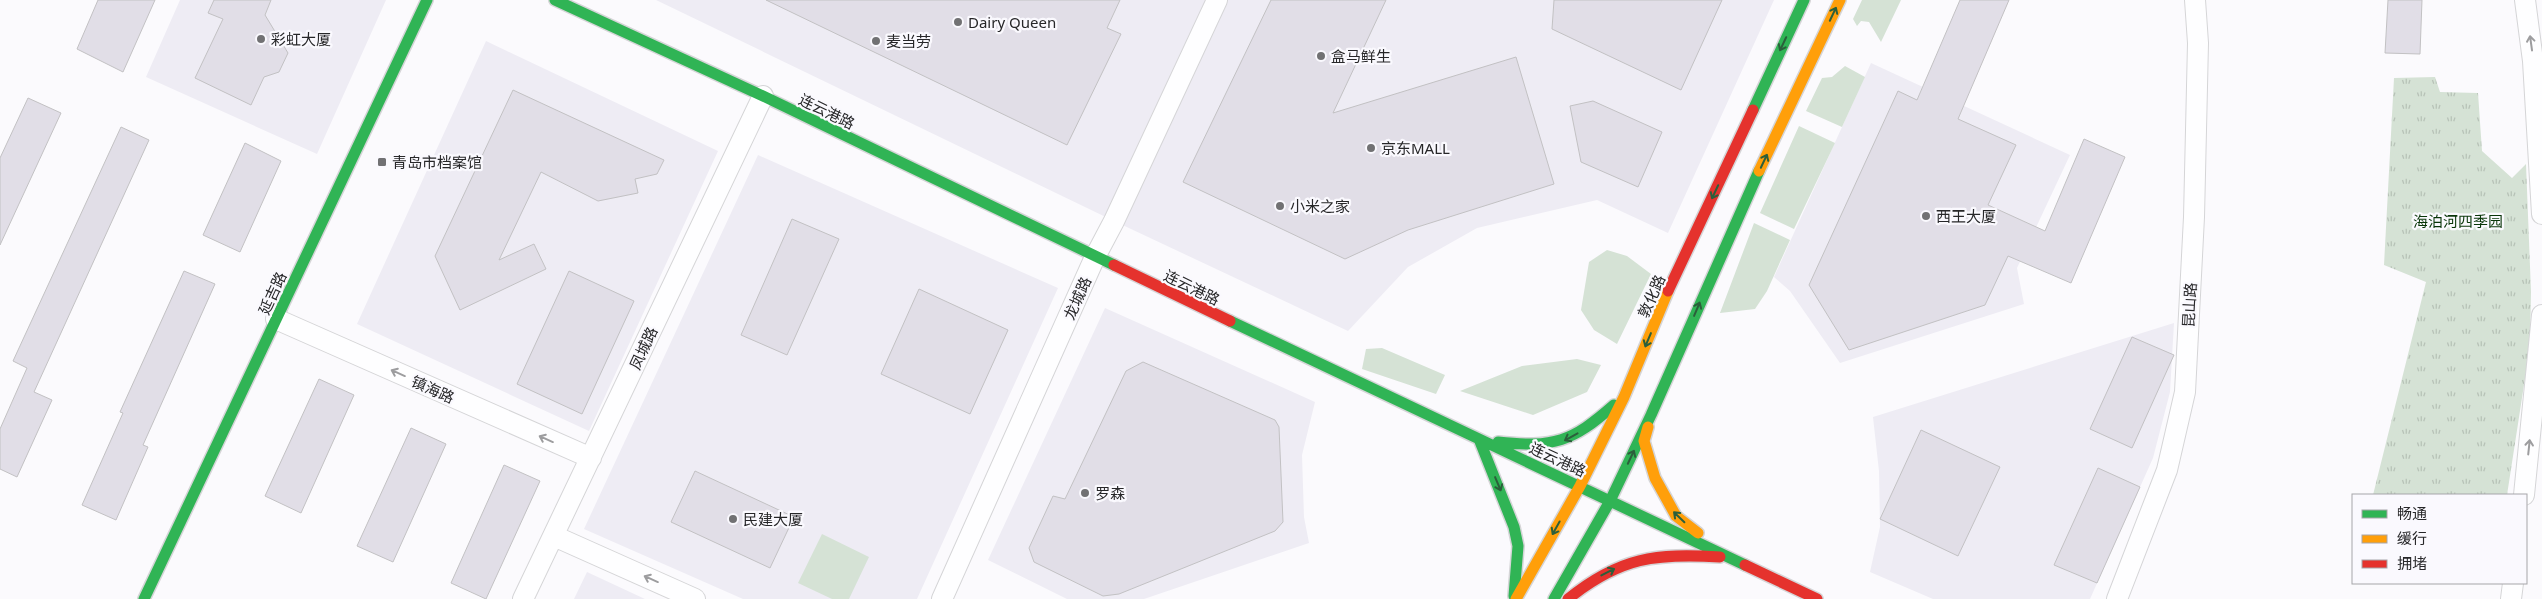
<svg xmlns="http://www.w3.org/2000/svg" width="2542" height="599" viewBox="0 0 2542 599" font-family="'Noto Sans','Noto Sans SC',sans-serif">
	<defs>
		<pattern id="park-tufts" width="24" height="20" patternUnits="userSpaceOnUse" patternTransform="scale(1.25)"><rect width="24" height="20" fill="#d5e2d5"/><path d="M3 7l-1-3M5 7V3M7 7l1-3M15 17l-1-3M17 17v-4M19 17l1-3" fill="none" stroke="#b7c2b7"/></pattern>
	</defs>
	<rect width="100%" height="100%" fill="#fbfafd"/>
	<path fill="#eeecf4" d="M180,0H386L317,154L146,77Z
		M656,0H1774L1668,233L1597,200L1477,228L1408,267L1348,331L1114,221Z
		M486,41L718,151L589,431L357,324Z
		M1871,63L2070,155L2017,268L2024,304L1840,363L1790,291L1774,277Z
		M758,155L1058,288L917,599H743L584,529Z
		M1105,308L1315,402L1302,455L1304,517L1309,543L1144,599H1067L988,560Z
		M2174,323L2170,392L2153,458L2090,599H1933L1870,572L1880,527L1879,471L1873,417Z
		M587,572L645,599H574Z"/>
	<path fill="#d5e2d5" d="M1862,0H1901L1881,42L1869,22L1861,21L1857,26L1853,19Z
		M1845,66L1865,77L1842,127L1806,111L1822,78L1832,77Z
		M1799,126L1835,143L1794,229L1760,213Z
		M1754,223L1790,240L1767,291L1755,309L1720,313Z
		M1607,250L1627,256L1651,274L1617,344L1594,330L1581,310L1589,262Z
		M1382,348L1445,375L1436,394L1362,369L1366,349Z
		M1577,359L1601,365L1587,392L1533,415L1460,391L1522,366Z
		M822,534L869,557L849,599H832L798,583Z"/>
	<path fill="url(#park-tufts)" d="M2435,77L2440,92L2478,93L2482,151L2512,178L2526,164L2531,292L2530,346L2507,495H2373L2426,282L2384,265L2394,78Z"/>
	<path fill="#e1dee7" stroke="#c2c1c3" d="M98,0H155L123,72L77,49Z
		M214,0H271L265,15L288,53L279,72L264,77L251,105L195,78L223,19L208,13Z
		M766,0H1120L1107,28L1121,34L1067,145Z
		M1271,0H1386L1333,113L1516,57L1554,184L1408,230L1345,259L1183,182Z
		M1554,0H1722L1681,90L1552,29Z
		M1960,0H2009L1958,119L2016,145L1988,205L2045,231L2084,139L2125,157L2071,283L2008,256L1985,305L1849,350L1809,285L1898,91L1917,100Z
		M2388,0H2422L2420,54L2385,53Z
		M513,90L664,160L657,174L635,179L638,193L598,201L541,172L499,260L534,244L546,269L460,310L435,256Z
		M28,98L61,113L0,245V158Z
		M1593,101L1662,132L1638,187L1581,162L1570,106Z
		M121,127L149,140L34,392L52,400L17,477L0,469V429L27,368L13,361Z
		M245,143L281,161L240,252L203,235Z
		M792,219L839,239L787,355L741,335Z
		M184,271L215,284L143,445L148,447L116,520L82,505L123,413L120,412Z
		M569,271L634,301L582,414L517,384Z
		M919,289L1008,330L970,414L881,374Z
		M2132,337L2174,355L2132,448L2090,429Z
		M1143,362L1275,420L1279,427L1283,522L1275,531L1119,594L1103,596L1034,562L1029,548L1053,496L1065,499L1126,371Z
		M319,379L354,395L301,513L265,496Z
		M411,428L446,444L393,562L357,546Z
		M1921,430L2000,467L1958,556L1880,519Z
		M504,465L540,481L486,599L451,583Z
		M2098,468L2140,487L2097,583L2054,565Z
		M695,471L794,517L770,568L671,522Z"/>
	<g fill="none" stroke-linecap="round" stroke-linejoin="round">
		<defs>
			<path id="street" d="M2525,0L2533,61L2542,214
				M276,319L591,458
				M2524,495L2542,315
				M554,536L695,599
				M523,599L763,96
				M942,599L1095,257L1114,221L1217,0
				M2117,599L2167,470L2185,392L2194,217L2198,43L2195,0
				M2511,599L2513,583"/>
			<path id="fast" d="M555,0L763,96L1114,265
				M1753,110L1804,0
				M1230,321L1745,565
				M1479,439L1514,527L1518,546L1514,596
				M1498,442C1554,448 1572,442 1614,405
				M144,599L427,0
				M1554,599L1610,501L1651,415L1759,171"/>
			<path id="slow" d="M1759,171L1840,0
				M1648,427L1644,441L1655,478L1676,516L1698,533
				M1516,599L1580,486L1624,397L1668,291"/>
			<path id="jam" d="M1114,265L1230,321
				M1668,291L1753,110
				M1745,565L1817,599
				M1568,599C1620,557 1656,553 1720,557"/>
		</defs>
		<use href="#street" stroke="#d5d5d7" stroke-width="22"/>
		<use href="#fast" stroke="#d5d5d7" stroke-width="14"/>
		<use href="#slow" stroke="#d5d5d7" stroke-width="14"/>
		<use href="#jam" stroke="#d5d5d7" stroke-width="14"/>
		<use href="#street" stroke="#fefeff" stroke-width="20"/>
		<use href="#fast" stroke="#30b455" stroke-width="11"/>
		<use href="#slow" stroke="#ff9f0a" stroke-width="11"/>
		<use href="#jam" stroke="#e5322d" stroke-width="11"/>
	</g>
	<defs><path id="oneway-shaft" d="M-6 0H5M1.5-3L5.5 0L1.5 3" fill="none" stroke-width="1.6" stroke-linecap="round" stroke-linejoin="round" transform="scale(1.25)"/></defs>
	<g stroke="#2b5f3b">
		<use href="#oneway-shaft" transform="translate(1833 14) rotate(-65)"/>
		<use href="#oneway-shaft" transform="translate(1783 44) rotate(115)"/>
		<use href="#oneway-shaft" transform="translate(1764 161) rotate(-65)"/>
		<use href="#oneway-shaft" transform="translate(1715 192) rotate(115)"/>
		<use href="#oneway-shaft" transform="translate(1697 309) rotate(-67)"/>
		<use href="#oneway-shaft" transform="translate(1648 340) rotate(113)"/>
		<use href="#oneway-shaft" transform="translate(1571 437) rotate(151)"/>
		<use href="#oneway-shaft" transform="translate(1631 457) rotate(-65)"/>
		<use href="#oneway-shaft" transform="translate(1498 484) rotate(67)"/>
		<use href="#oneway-shaft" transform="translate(1679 517) rotate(-136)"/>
		<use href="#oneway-shaft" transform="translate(1556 528) rotate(119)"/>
		<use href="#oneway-shaft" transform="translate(1608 572) rotate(-27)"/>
	</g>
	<g stroke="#9d9d9f">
		<use href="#oneway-shaft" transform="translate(2531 43) rotate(-98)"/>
		<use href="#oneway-shaft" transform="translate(398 373) rotate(-156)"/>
		<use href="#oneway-shaft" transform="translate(546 439) rotate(-156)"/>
		<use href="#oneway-shaft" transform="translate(2529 447) rotate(-84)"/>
		<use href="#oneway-shaft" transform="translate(651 579) rotate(-156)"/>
	</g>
	<g fill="#717173" stroke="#faf9fe" stroke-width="2">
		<circle cx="958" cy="22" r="5"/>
		<circle cx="261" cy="39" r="5"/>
		<circle cx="876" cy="41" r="5"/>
		<circle cx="1321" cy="56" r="5"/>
		<circle cx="1371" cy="148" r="5"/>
		<rect x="377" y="157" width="10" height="10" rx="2.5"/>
		<circle cx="1280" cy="206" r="5"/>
		<circle cx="1926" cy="216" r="5"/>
		<circle cx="1085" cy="493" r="5"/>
		<circle cx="733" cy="519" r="5"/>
	</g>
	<g text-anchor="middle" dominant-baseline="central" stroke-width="4.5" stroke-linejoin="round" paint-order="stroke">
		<g font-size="15" fill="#272729" stroke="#faf9fe" text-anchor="start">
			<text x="968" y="22">Dairy Queen</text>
			<text x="271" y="39">彩虹大厦</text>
			<text x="886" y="41">麦当劳</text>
			<text x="1331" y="56">盒马鲜生</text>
			<text x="1381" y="148">京东MALL</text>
			<text x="392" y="162">青岛市档案馆</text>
			<text x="1290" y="206">小米之家</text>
			<text x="1936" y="216">西王大厦</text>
			<text x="1095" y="493">罗森</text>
			<text x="743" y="519">民建大厦</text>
		</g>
		<g font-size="15" fill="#272729" stroke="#faf9fe">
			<text transform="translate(827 111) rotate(26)">连云港路</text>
			<text transform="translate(1192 287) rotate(26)">连云港路</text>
			<text transform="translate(272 293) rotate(-65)">延吉路</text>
			<text transform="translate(1651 296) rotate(-66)">敦化路</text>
			<text transform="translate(1077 298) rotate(-66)">龙城路</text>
			<text transform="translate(2189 305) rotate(-87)">昆山路</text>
			<text transform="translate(643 348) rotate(-65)">凤城路</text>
			<text transform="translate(433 389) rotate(24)">镇海路</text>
			<text transform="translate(1558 459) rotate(25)">连云港路</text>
		</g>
		<g font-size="15" fill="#093609" stroke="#faf9fe">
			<text x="2458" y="221">海泊河四季园</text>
		</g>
	</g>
	<rect x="2352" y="494" width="175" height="90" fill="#faf9fe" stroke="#a6a5a9"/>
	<rect x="2362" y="510" width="25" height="8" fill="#30b455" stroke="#a6a5a9"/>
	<text x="2397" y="519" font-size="15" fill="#272729">畅通</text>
	<rect x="2362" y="535" width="25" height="8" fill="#ff9f0a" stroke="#a6a5a9"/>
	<text x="2397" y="544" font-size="15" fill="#272729">缓行</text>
	<rect x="2362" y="560" width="25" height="8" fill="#e5322d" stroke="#a6a5a9"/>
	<text x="2397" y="569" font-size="15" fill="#272729">拥堵</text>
</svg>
